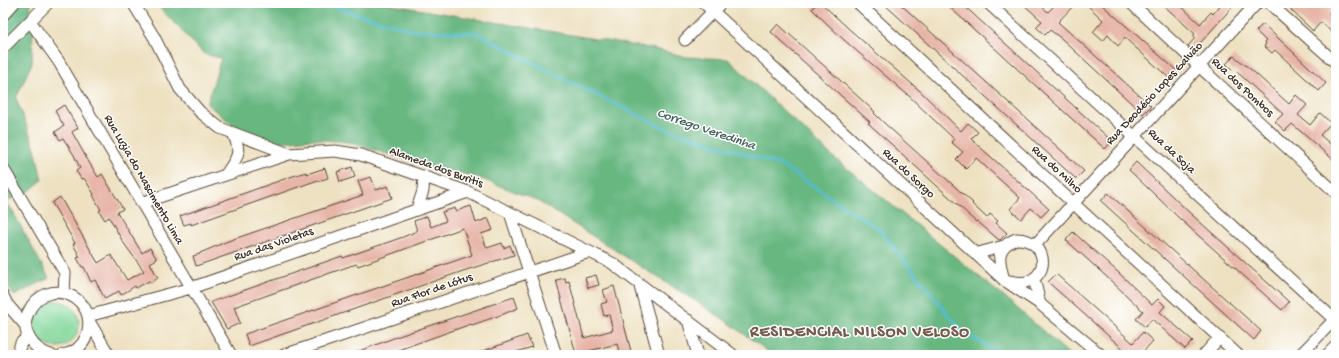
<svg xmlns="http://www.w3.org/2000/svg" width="1339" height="358" viewBox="0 0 1339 358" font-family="'Gochi Hand',sans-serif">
	<rect width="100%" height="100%" fill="#fff"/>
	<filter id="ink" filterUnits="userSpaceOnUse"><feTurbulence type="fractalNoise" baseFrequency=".025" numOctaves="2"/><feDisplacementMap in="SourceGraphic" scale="8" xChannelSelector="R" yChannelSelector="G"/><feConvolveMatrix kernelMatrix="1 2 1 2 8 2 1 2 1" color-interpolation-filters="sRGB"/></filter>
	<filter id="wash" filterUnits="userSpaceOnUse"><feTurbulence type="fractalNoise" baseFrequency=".012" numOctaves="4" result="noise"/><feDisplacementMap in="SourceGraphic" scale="16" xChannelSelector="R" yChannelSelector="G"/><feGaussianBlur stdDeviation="0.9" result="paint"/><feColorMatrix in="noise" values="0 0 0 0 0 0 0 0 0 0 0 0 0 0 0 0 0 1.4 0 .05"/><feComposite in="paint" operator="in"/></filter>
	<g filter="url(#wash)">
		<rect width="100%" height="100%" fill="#eee1c1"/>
		<path fill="#80d699" stroke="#5e805c" d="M33 324a23 23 0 1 1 46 0a23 23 0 1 1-46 0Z"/>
		<path fill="#68b781" stroke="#527050" d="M3,3H30L33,28L32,63L16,98L35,148L42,180L28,192L7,201L49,278L14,296L3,277Z
			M155,3H381L655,49L686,57L728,59L832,156L1009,301L1070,355H773L725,320L536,200L477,177L428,166L348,142L311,139L281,142L239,130L207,104L221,58L204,54Z"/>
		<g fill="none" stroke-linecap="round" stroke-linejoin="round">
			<path stroke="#52becc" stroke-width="3" d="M327,3L340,9L412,30L477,33L570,82L669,130L781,165L879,229L963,333L1005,355"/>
		</g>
		<g id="blocks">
			<path fill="#e7b5a8" d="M817,3H821L849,29L920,91L961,131L968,123L978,132L971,139L1049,209L1041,217L1031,208L1021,219L1010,209L1020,198L976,158L966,169L956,159L963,152L951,142L954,139L909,96L844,40L812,9Z
				M883,3H899L1084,171L1076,179Z
				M945,3H961L1112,141L1105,149Z
				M1022,3H1038L1048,12L1057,3H1076L1058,22L1151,106L1143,114L1062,39L1050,30L1045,35L1036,27L1042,21Z
				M1085,3H1100L1176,70L1169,78L1125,38L1118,46L1108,35L1103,41L1093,32L1103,20Z
				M1161,3H1178L1200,24L1211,12L1213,14L1222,3H1236L1193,51L1188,46L1195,38L1193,36L1195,34Z
				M1297,3H1328L1333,8L1329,13L1336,20V36L1321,22L1313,31L1291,10Z
				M778,24L875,112L874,113L883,122L973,203L972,204L987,218L990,214L998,221L996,223L1007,233L1000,240H999L977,221L976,222L968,215H969L879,133L868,123L870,122L771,32Z
				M1263,24L1326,83L1319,91L1275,50L1272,53L1264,46L1266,44L1265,42L1266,41L1256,31Z
				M1234,56L1255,73L1289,104L1296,95L1307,105L1298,115L1310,125L1320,113L1331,123L1320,135L1336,149V162L1292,124L1285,131L1275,122L1283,114L1235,70L1234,71L1226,64Z
				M64,105L78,128L72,132L87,159L98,177L102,174L123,209L117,212L142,253L150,248L157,259L150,263L158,278L150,283L149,281L136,288L135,286L121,295L119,291L105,299L95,280L91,282L84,267H82L77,258L80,257L73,244L75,243L52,203L60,197L98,263L111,255L127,280L144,271L123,242L109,217L105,220L99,211L101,210L93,195L94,194L84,178L82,180L76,171L80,168L74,155L63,138L60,140L55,132L64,126L55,111Z
				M1136,162L1191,214L1289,302L1282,310L1180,219L1129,170Z
				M352,167L355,177L340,182L337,172Z
				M325,168L328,178L318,181V180L191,225V223L184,225L180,216L290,177L306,172L307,174Z
				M371,177L376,190L388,186L392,198L196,266L193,256L200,254V253L228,241L363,195L358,181Z
				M1108,193L1261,331L1254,340L1101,201Z
				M471,206L476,223L488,218L493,230L481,234L487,248L502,243L504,248L510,245L514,255L463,271L249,346L245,334L472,255L463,228L358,266L357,264L350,266L234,307L240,323L227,329L211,302L342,256L343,258L403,237L417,231L414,221L427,216L431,227L446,221L442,212L455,208L456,211Z
				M1073,232L1119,273L1152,305L1158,299L1165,306L1160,312L1193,341L1185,349L1152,319L1145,327L1136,319L1143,311L1108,278L1066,240Z
				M1056,274L1133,343L1143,332L1153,341L1140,355H1130L1048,282Z
				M596,275L599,285L588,288L585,278Z
				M565,278L566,282L569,281L584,338L613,330L609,315L604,316L601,304L607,302L603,290L614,286L632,355H620L617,344L576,354L556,280Z
				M514,297L518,308L501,315L472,325L471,324L384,355H349L399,336Z
				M527,335L532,347L507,355H475V354Z"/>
		</g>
	</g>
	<g filter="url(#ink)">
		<use href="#blocks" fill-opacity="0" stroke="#564536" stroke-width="1"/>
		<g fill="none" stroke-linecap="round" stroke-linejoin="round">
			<defs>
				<path id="minor" d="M133,3L154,37L180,89L200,112L220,128L289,154
					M704,3L1004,280L1040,304L1101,355
					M858,3L1073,203L1238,355
					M988,3L1336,321
					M1131,3L1336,193
					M1269,3L1336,63
					M3,15L14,3
					M30,21L59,62L231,355
					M685,40L721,3
					M3,48L48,3
					M3,168L65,273L64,293
					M226,174C238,157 242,153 233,133
					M141,203L289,154L335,151L361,155L468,192L612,263L733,355
					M417,209L423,191L424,176
					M510,213L556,355
					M1016,239C1046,238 1052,275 1026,282C1019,284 1012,281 1004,280C999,261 994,248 1016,239Z
					M1035,245L1257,3
					M975,254L1004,246
					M1034,278L1040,304
					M639,283L659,355
					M3,296L7,304L25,325
					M88,316L191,288L468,192
					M688,320L698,355
					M89,321L109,355
					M17,355L21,343L28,337
					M51,355C33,350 20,331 28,313C45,273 102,297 86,337C82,347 73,353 63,355
					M284,355L589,252
					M1204,355L1219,338
					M1300,355L1336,318
					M1327,355L1336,346"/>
			</defs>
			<use href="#minor" stroke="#564536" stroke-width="13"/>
			<use href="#minor" stroke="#fff" stroke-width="11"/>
		</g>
	</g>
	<g text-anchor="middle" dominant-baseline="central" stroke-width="3" stroke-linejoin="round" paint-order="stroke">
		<g font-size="12" fill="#3b2a1e" stroke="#fff">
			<text transform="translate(1242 88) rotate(43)">Rua dos Pombos</text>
			<text transform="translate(1155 94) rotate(-47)">Rua Deodécio Lopes Galvão</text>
			<text transform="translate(1171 152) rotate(43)">Rua da Soja</text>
			<text transform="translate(436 168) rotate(20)">Alameda dos Buritis</text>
			<text transform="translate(1056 170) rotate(43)">Rua do Milho</text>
			<text transform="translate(908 174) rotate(43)">Rua do Sorgo</text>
			<text transform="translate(143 180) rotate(60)">Rua Luzia do Nascimento Lima</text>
			<text transform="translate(274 245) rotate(-19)">Rua das Violetas</text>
			<text transform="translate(432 291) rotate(-19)">Rua Flor de Lótus</text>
		</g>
		<g font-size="13" font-style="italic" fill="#435e5b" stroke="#fff">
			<text transform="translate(706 130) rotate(19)">Corrego Veredinha</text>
		</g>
		<g font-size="16" font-weight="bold" letter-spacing="1" fill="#775b4e" stroke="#fff">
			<text x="860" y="333">RESIDENCIAL NILSON VELOSO</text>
		</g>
	</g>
	<rect width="1339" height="358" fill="none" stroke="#fff" stroke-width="16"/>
</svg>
